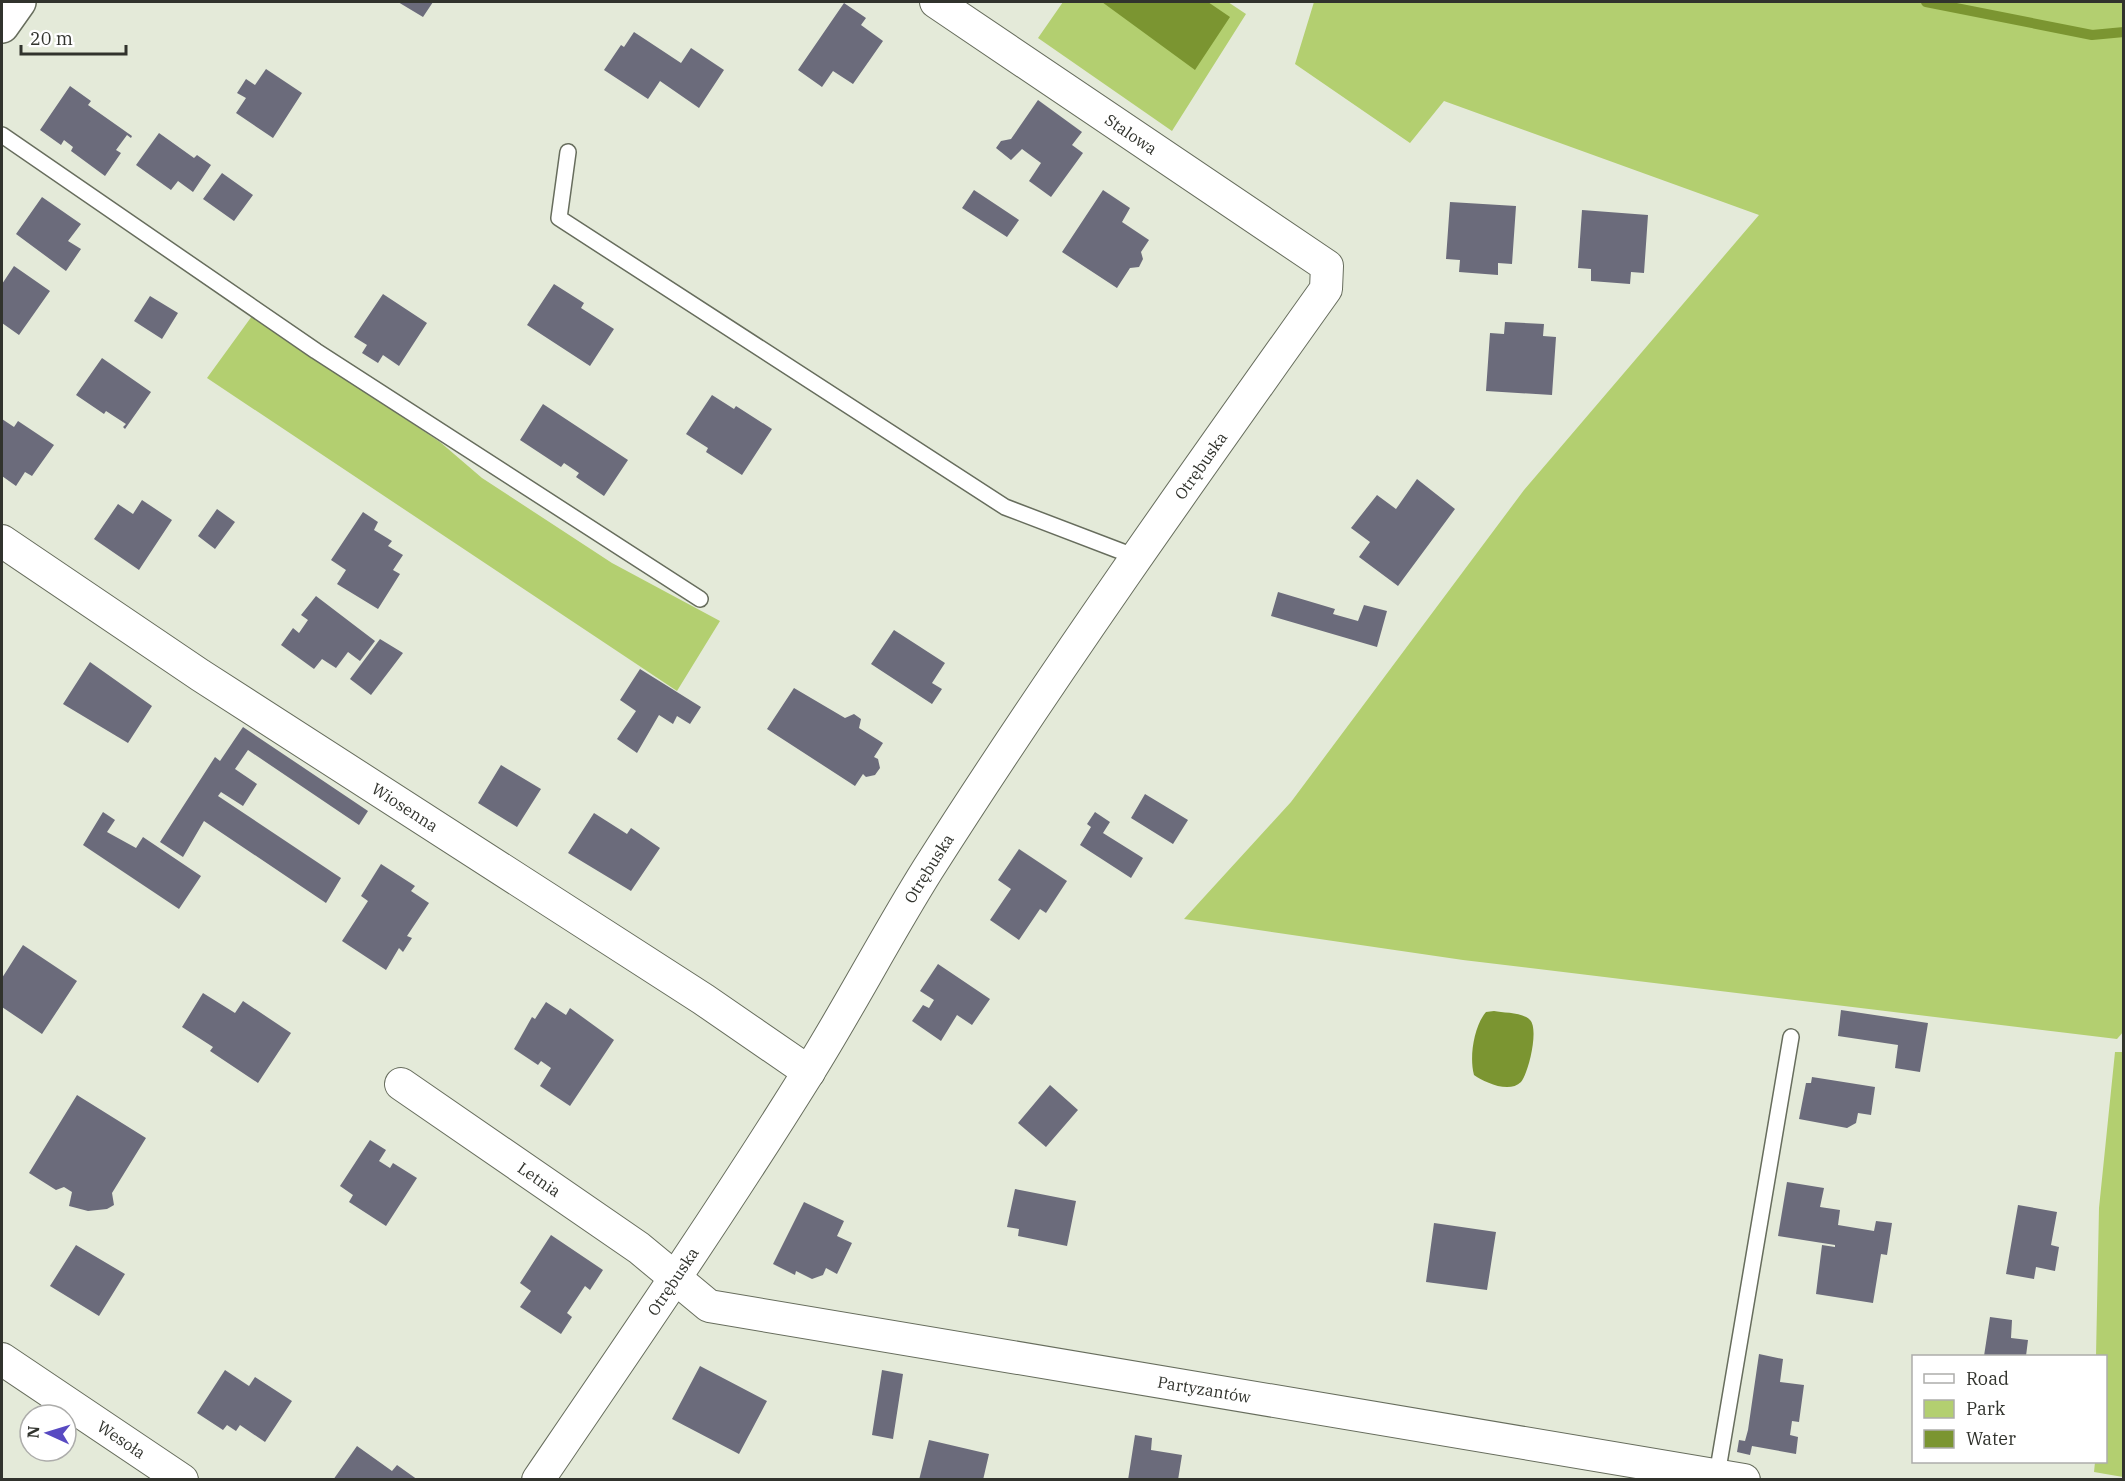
<svg xmlns="http://www.w3.org/2000/svg" width="2125" height="1481" viewBox="0 0 2125 1481" font-family="'IBM Plex Serif',serif">
	<rect width="100%" height="100%" fill="#e4ead9"/>
	<path fill="#b3cf70" d="M1063,2H1228L1246,14L1172,131L1038,38Z
		M1314,2H2123L2124,1031L2117,1039L1463,960L1184,919L1291,802L1524,490L1759,215L1444,101L1410,143L1295,64Z
		M252,316L440,442L482,478L612,563L720,621L677,691L207,378Z
		M2115,1052H2124L2123,1477L2094,1472L2095,1462H2106V1356H2096L2099,1208Z"/>
	<path fill="#7b9531" d="M1102,2H1208L1230,17L1195,70Z
		M1494,1011C1503,1013 1523,1012 1530,1020C1539,1029 1529,1072 1521,1082C1509,1094 1484,1082 1474,1075C1469,1057 1474,1026 1486,1012Z"/>
	<g fill="none" stroke-linecap="round" stroke-linejoin="round">
		<path stroke="#7b9531" stroke-width="10" d="M1926,2L2092,35L2124,32"/>
	</g>
	<path fill="#6b6b7b" d="M398,2H433L423,17Z
		M844,3L866,18L861,25L883,41L853,84L833,71L822,87L798,70Z
		M634,32L681,63L691,48L724,70L699,108L660,81L648,99L604,70L621,45L624,47Z
		M266,69L302,93L273,138L236,113L246,98L237,93L246,79L255,85Z
		M70,86L91,101L88,105L132,136L131,138L127,135L116,150L121,153L105,176L71,151L73,147L64,140L61,145L40,130Z
		M1038,100L1082,132L1072,145L1083,153L1051,197L1029,181L1041,163L1022,149L1011,160L996,148L1001,141L1011,139Z
		M159,133L194,158L197,155L211,165L193,192L178,181L171,190L136,165Z
		M222,173L253,195L234,221L203,199Z
		M974,190L1019,220L1007,237L962,208Z
		M1103,190L1130,208L1122,222L1149,240L1141,252L1143,259L1139,267L1130,268L1117,288L1062,252Z
		M42,197L81,224L68,241L81,249L66,271L16,234Z
		M1450,202L1516,206L1512,264L1498,263V275L1459,272L1460,260L1446,259Z
		M1582,210L1648,215L1644,273L1631,272L1630,284L1591,281V269L1578,268Z
		M14,266L50,291L19,335L2,323V284Z
		M554,284L584,303L581,308L614,329L590,366L527,325Z
		M383,294L427,323L399,366L383,355L378,363L362,353L367,345L354,337Z
		M150,296L178,313L162,339L134,321Z
		M1505,322L1544,324L1543,336L1556,337L1552,395L1486,391L1490,333L1504,334Z
		M102,358L151,392L125,429L123,427L126,424L106,411L104,414L76,395Z
		M712,395L734,409L736,406L772,429L742,475L706,452L708,448L686,434Z
		M543,404L628,460L604,496L576,477L579,473L564,463L561,467L520,440Z
		M2,419L14,427L18,421L54,445L32,476L25,472L16,486L2,476Z
		M1417,479L1455,509L1398,586L1359,557L1370,542L1351,528L1377,495L1396,509Z
		M142,500L172,520L139,570L94,539L118,504L133,514Z
		M217,509L235,522L215,549L198,536Z
		M363,512L378,522L374,530L392,541L388,546L403,555L393,570L400,574L378,609L337,584L346,570L331,560Z
		M1278,592L1335,609L1333,614L1358,621L1364,605L1387,611L1377,647L1271,616Z
		M316,596L375,641L360,661L348,652L336,668L322,659L314,669L281,645L293,628L299,633L308,620L301,615Z
		M894,630L945,663L932,683L942,689L932,704L871,664Z
		M380,639L403,653L371,695L350,679Z
		M90,662L152,706L128,743L63,704Z
		M640,669L701,707L690,724L677,716L673,724L659,715L637,753L617,739L636,711L620,700Z
		M794,688L845,718L854,714L861,719L859,728L883,743L874,757L878,759L880,768L875,775L866,777L863,774L855,786L767,729Z
		M243,727L368,811L359,825L248,750L235,769L257,784L243,806L221,792L218,796L341,878L326,903L204,821L183,857L160,842L215,757L220,761Z
		M501,765L541,789L517,827L478,803Z
		M1145,794L1188,820L1173,844L1131,818Z
		M103,812L115,820L107,832L136,848L143,837L201,876L179,909L83,845Z
		M1095,812L1110,822L1103,833L1143,858L1131,878L1080,845L1091,827L1087,824Z
		M594,813L627,834L631,828L660,848L631,891L568,853Z
		M1019,849L1067,881L1046,913L1040,909L1019,940L990,920L1011,889L998,880Z
		M381,864L415,886L411,891L429,903L407,936L412,938L403,952L399,948L386,970L342,941L368,901L361,896Z
		M23,945L77,981L42,1034L2,1007V978Z
		M938,964L990,999L972,1025L957,1015L941,1041L912,1021L923,1005L929,1008L934,1000L920,991Z
		M203,993L235,1013L243,1001L291,1033L258,1083L210,1051L213,1047L182,1027Z
		M546,1002L566,1015L570,1008L614,1040L570,1106L540,1086L551,1068L541,1061L538,1065L514,1049L532,1017L535,1019Z
		M1841,1010L1928,1023L1920,1072L1895,1068L1898,1045L1838,1036Z
		M1812,1077L1875,1087L1871,1115L1858,1113L1856,1123L1847,1128L1799,1119L1806,1083H1811Z
		M1050,1085L1078,1110L1046,1147L1018,1123Z
		M77,1095L146,1138L112,1193L114,1205L107,1209L88,1211L69,1206L72,1192L64,1187L56,1190L29,1173Z
		M370,1140L386,1150L379,1161L390,1168L393,1163L417,1178L386,1226L349,1202L353,1195L340,1186Z
		M1787,1182L1824,1188L1820,1207L1840,1210L1838,1225L1874,1231L1876,1221L1892,1223L1887,1255L1881,1254L1873,1303L1816,1294L1822,1245L1835,1247V1245L1778,1236Z
		M1015,1189L1076,1201L1067,1246L1018,1236L1019,1229L1007,1227Z
		M804,1202L844,1221L837,1236L852,1243L837,1274L826,1268L823,1275L812,1279L796,1271L795,1275L773,1264Z
		M2018,1205L2057,1212L2051,1245L2059,1247L2055,1271L2036,1267L2034,1279L2006,1274Z
		M1434,1223L1496,1232L1487,1290L1426,1282Z
		M551,1235L603,1270L590,1290L585,1286L567,1313L572,1317L561,1334L520,1307L531,1291L520,1283Z
		M76,1245L125,1274L99,1316L50,1286Z
		M1990,1317L2012,1320L2011,1338L2028,1340L2026,1356H1984Z
		M1759,1354L1783,1359L1780,1382L1804,1385L1799,1422L1792,1421L1790,1435L1798,1437L1796,1454L1752,1446L1750,1455L1737,1452L1739,1440L1745,1441L1748,1430Z
		M700,1366L767,1401L739,1454L672,1419Z
		M225,1370L249,1386L255,1377L292,1401L265,1442L240,1425L236,1431L227,1425L223,1430L197,1413Z
		M882,1370L903,1374L893,1439L872,1435Z
		M1135,1435L1152,1438L1151,1450L1182,1455L1178,1480H1128Z
		M929,1440L989,1454L983,1480H919Z
		M357,1446L392,1471L397,1465L418,1480H333Z"/>
	<g fill="none" stroke-linecap="round" stroke-linejoin="round">
		<defs>
			<path id="lane" d="M2,135L316,351L700,599
				M568,152L559,218L1005,507L1136,557
				M1717,1475L1791,1037"/>
			<g id="street">
				<path id="s1" d="M2,541L200,675L703,999L809,1072"/>
				<path id="s2" d="M401,1084L639,1248L709,1306L1744,1480"/>
				<path id="s3" d="M2,1359L182,1480"/>
				<path id="s4" d="M538,1480C630,1345 722,1211 808,1073C850,1006 886,936 928,869C1054,671 1190,480 1326,289L1327,266L936,2"/>
			</g>
			<path id="secondary" d="M2,26L19,2"/>
		</defs>
		<use href="#lane" stroke="#676d5d" stroke-width="18"/>
		<use href="#street" stroke="#676d5d" stroke-width="34"/>
		<use href="#secondary" stroke="#676d5d" stroke-width="36"/>
		<use href="#lane" stroke="#fff" stroke-width="15"/>
		<use href="#street" stroke="#fff" stroke-width="32"/>
		<use href="#secondary" stroke="#fff" stroke-width="33"/>
	</g>
	<g text-anchor="middle" dominant-baseline="central" stroke-width="6" stroke-linejoin="round" paint-order="stroke">
		<g font-size="16" fill="#31332d" stroke="#fff">
			<text transform="translate(1131 134) rotate(34)">Stalowa</text>
			<text stroke="none"><textPath href="#s4" startOffset="1212">Otrębuska</textPath></text>
			<text stroke="none"><textPath href="#s1" startOffset="483">Wiosenna</textPath></text>
			<text stroke="none"><textPath href="#s4" startOffset="726">Otrębuska</textPath></text>
			<text stroke="none"><textPath href="#s2" startOffset="168">Letnia</textPath></text>
			<text stroke="none"><textPath href="#s4" startOffset="240">Otrębuska</textPath></text>
			<text stroke="none"><textPath href="#s2" startOffset="882">Partyzantów</textPath></text>
			<text stroke="none"><textPath href="#s3" startOffset="144">Wesoła</textPath></text>
		</g>
	</g>
	<rect width="2125" height="1481" fill="none" stroke="#31332d" stroke-width="6"/>
	<rect x="1912" y="1355" width="195" height="108" fill="#ffffff" stroke="#adadab" stroke-width="1.5"/>
	<rect x="1924" y="1374" width="30" height="9" fill="#ffffff" stroke="#adadab" stroke-width="1.5"/>
	<text x="1966" y="1385" font-size="18" fill="#31332d">Road</text>
	<rect x="1924" y="1400" width="30" height="18" fill="#b3cf70" stroke="#adadab" stroke-width="1.5"/>
	<text x="1966" y="1415" font-size="18" fill="#31332d">Park</text>
	<rect x="1924" y="1430" width="30" height="18" fill="#7b9531" stroke="#adadab" stroke-width="1.5"/>
	<text x="1966" y="1445" font-size="18" fill="#31332d">Water</text>
	<g transform="translate(48 1433) rotate(274)"><circle r="28" fill="#ffffff" stroke="#adadab" stroke-width="1.5"/>
	<path d="M0-4.5L10 22L0 15L-10 22Z" fill="#584ac2"/>
	<text y="-9" font-size="16" font-weight="bold" text-anchor="middle" fill="#31332d">N</text>
	</g>
	<path d="M21 45v9h105v-9" fill="none" stroke="#31332d" stroke-width="3"/>
	<text x="30" y="45" font-size="18" fill="#31332d" stroke="#ffffff" stroke-width="4.5" paint-order="stroke">20 m</text>
</svg>
